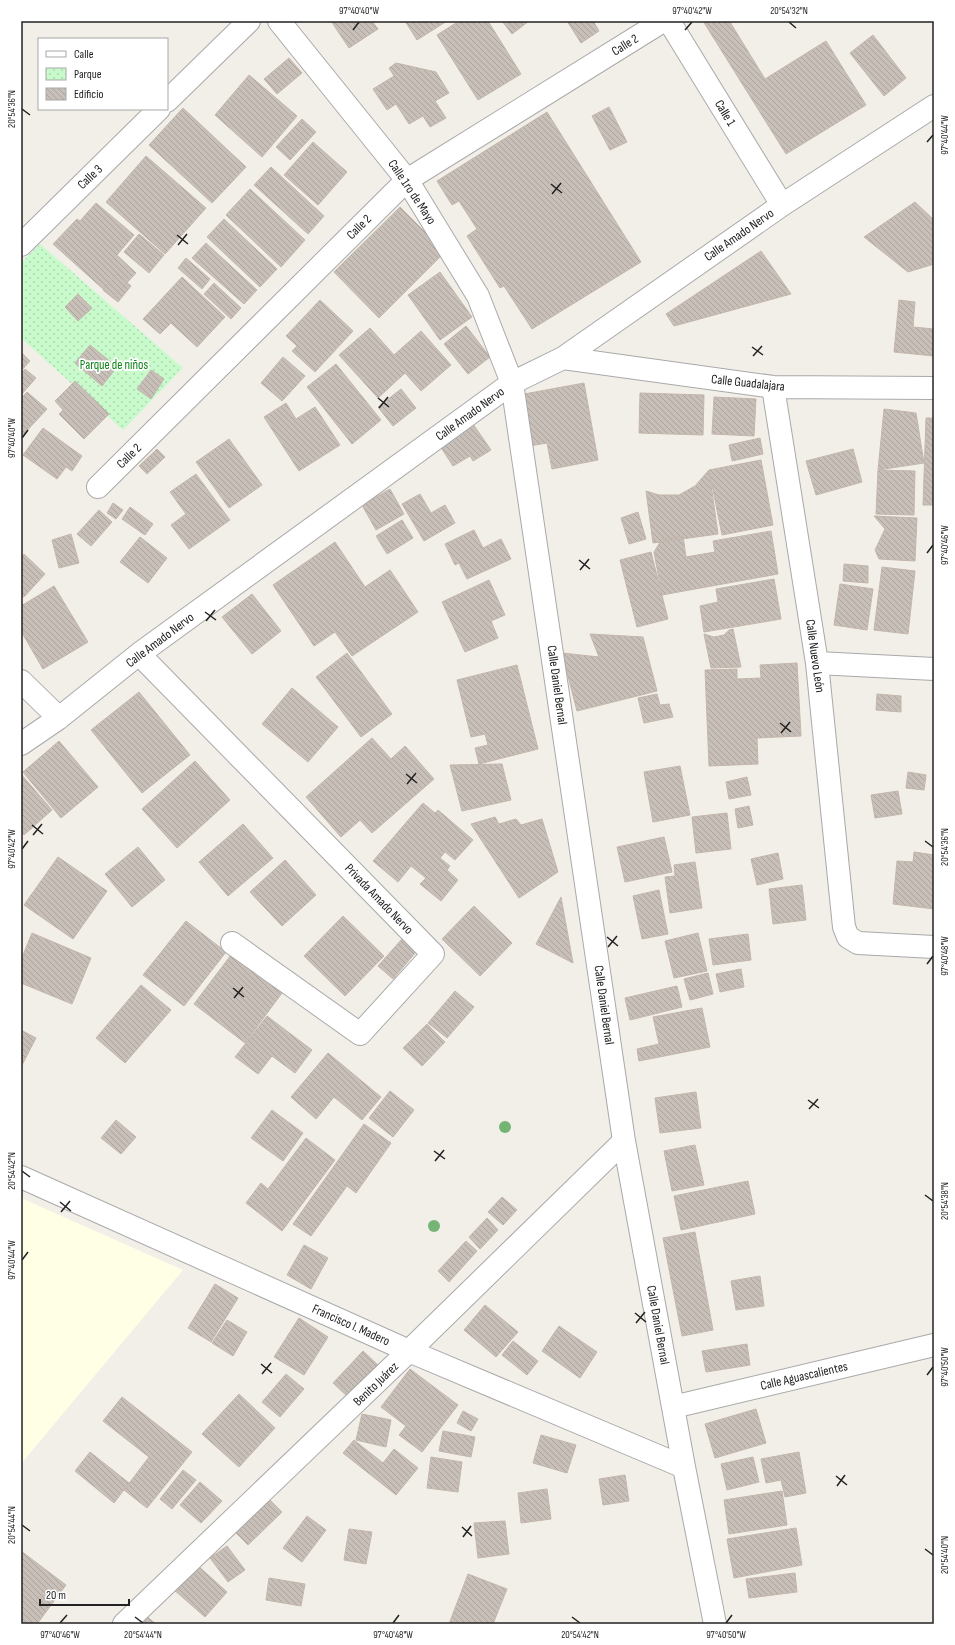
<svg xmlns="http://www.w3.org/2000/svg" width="955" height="1645" viewBox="0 0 955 1645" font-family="'Sofia Sans Condensed',sans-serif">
	<defs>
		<pattern id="park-dots" width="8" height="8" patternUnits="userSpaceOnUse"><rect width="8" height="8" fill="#c8facc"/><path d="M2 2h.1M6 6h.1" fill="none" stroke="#acd6af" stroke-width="1.8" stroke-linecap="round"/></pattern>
		<pattern id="building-back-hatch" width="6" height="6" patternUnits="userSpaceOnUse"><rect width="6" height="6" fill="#c7bfb8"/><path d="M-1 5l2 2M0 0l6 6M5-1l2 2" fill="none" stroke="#aba49e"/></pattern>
	</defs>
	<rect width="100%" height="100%" fill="#f2efe9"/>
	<path fill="#ffffe5" d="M21,1198L183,1270L21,1464Z"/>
	<path fill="url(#park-dots)" d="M40,244L183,368L123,430L21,338V263Z"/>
	<path fill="url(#building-back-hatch)" stroke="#c4b6ab" d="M331,21H372L378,29L349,48Z
		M405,21H447L417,40Z
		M459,21H488L521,74L478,100L437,35Z
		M502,21H529L512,34Z
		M567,21H593L599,31L581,43Z
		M703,21H731L730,22L765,79L826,41L866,105L786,154Z
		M873,35L906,78L884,96L850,53Z
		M289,58L302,73L277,94L264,79Z
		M396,63L436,72L449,93L435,101L446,118L430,127L423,116L409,124L396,104L387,110L373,89L394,76L389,68Z
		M249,75L297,116L262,157L215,115Z
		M609,107L627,142L610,150L592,116Z
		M183,108L246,167L212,203L149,145Z
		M547,112L641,262L532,329L504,286L500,288L467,236L477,229L459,201L452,205L437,181Z
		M302,119L316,132L290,160L276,147Z
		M313,142L347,172L318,205L284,175Z
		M146,156L206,208L165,254L106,202Z
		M271,167L324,216L308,234L254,185Z
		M250,189L305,240L281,267L226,215Z
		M915,202L934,220V264L908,272L864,237Z
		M96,203L134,235L117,255L136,273L113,298L53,244L77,219L80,221Z
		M400,207L445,252L379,318L334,272Z
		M224,219L277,269L260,287L207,237Z
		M139,234L164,255L149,273L124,252Z
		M206,243L257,290L244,304L192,258Z
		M761,251L791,294L674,326L666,314Z
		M186,258L210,279L202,289L178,268Z
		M440,272L472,317L440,340L408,295Z
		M116,274L131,286L118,302L103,290Z
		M182,277L225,317L197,347L171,323L160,334L143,319Z
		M214,283L241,308L231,319L204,294Z
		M78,294L92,308L78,321L65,307Z
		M320,300L353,331L315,372L292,351L297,346L286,336Z
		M899,300L915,302L913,327L934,329V356L894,352Z
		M466,326L490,357L468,374L444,344Z
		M370,328L394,355L421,331L451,365L421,391L405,373L378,398L339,355Z
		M90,345L117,367L102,386L75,363Z
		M21,352L30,361L21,371Z
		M283,357L305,376L282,401L261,383Z
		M336,364L381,420L352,444L307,387Z
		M25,369L36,378L21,395V374Z
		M151,370L164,379L151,399L137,389Z
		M75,381L109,414L84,439L59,414L63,410L55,401Z
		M584,383L598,460L552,469L547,443L529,446L519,395Z
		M401,389L416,408L393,426L378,407Z
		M27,392L47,409L21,437V398Z
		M640,393L704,395L703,435L639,433Z
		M714,397L756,399L754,436L712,434Z
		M286,403L296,419L315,407L340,445L299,471L264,417Z
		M884,409L916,413L924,463L878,470Z
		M926,418H934V505H923Z
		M473,424L491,450L473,461L470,456L453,466L440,446Z
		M43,428L82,456L72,471L66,467L57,479L23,455Z
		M760,438L763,454L732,461L729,445Z
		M229,439L262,485L229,508L196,462Z
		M157,449L165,457L147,474L139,466Z
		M853,449L862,482L816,495L806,461Z
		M761,460L773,525L722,535L709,470Z
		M709,470L718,534L653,543L646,491L659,495H679L695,486Z
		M878,470L915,471L914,515L876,514Z
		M196,474L230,520L189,549L171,525L186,514L170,492Z
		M390,489L404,514L376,530L362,505Z
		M420,494L431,513L445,505L455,523L424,541L402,504Z
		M113,503L123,510L116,519L107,513Z
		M130,507L153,524L145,535L122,519Z
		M99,510L112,522L91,546L77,534Z
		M638,512L646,539L629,544L621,518Z
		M874,516L917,518L915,561L879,559L875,550L885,529Z
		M402,520L413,538L387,554L376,536Z
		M474,530L483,548L501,539L511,559L467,579L459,563L455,565L445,544Z
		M771,531L778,574L662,595L654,552L662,539L683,536L686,557L715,552L713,541Z
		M71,534L79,563L59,568L52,540Z
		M140,537L167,558L148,583L120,562Z
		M335,542L365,587L390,570L418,612L352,656L335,632L314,646L273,585Z
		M651,552L668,619L637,627L620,560Z
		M24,554L45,574L24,597L21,595V557Z
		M844,564L868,566V583L843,581Z
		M882,567L915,571L908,634L874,630Z
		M774,579L781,619L704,632L700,606L718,602L716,589Z
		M489,580L505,615L491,621L498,638L465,652L442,602Z
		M840,584L873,589L867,630L834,625Z
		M54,586L88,642L43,669L21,631V606Z
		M252,594L281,631L252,654L222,617Z
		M733,629L741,667L711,668L704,634L714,637L724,635L729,630Z
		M590,634L643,637L657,691L577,711L562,653L599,657Z
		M347,653L392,714L361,737L316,677Z
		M797,663L801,736L757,738L758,764L709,766L705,670L737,669V679L761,678L760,665Z
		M517,665L538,749L479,764L475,748L488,745L485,734L471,737L457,680Z
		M292,688L338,727L308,762L262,724Z
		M139,692L190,755L142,793L91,730Z
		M657,694L660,705L669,704L673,717L644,723L638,698Z
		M877,694L901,696V712L876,710Z
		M372,738L391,759L405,746L434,779L372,833L360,820L341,837L306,797Z
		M59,741L98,787L61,818L23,772Z
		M195,761L230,800L177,848L142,809Z
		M502,764L511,800L462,811L450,765Z
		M680,766L690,815L653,822L644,772Z
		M908,772L926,775L924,790L906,788Z
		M21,774L52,810L24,835L21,831Z
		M747,777L751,795L729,799L726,782Z
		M898,791L902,814L875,818L871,795Z
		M423,803L435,813L438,810L473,840L455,860L445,852L440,858L450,866L447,870L458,880L441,901L420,884L426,878L411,866L398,882L373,861Z
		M749,806L753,825L738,828L735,809Z
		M727,813L731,849L696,853L692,817Z
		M495,817L499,824L516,819L521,825L542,819L558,872L519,898L471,824Z
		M243,824L273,858L228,896L199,862Z
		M664,837L672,872L625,882L617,847Z
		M138,847L165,880L132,907L105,874Z
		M914,852L934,855V909L893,904L897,861L913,862Z
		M778,853L783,879L757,885L751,859Z
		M58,857L107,891L73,939L24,905Z
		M285,860L316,895L282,926L250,892Z
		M695,862L702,908L670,913L665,877L675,876L674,865Z
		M802,885L806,920L773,924L769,889Z
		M659,890L668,934L642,939L633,896Z
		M561,897L573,963L536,944Z
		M474,906L512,943L480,976L442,939Z
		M343,916L384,956L345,996L304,956Z
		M186,921L226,952L184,1006L143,975Z
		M32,933L91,958L72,1004L21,983V960Z
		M698,933L707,971L674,978L665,941Z
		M748,934L751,960L713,965L709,939Z
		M402,939L416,952L393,979L378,966Z
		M231,955L282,993L245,1043L194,1004Z
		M741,969L744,987L720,992L716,974Z
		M708,973L713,994L690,1000L684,979Z
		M141,985L171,1010L125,1063L96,1038Z
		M677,986L682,1007L630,1020L625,998Z
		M455,991L474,1007L447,1038L428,1023Z
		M702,1008L710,1047L639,1061L637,1049L659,1044L653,1017Z
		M267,1016L312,1050L295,1073L272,1056L258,1074L235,1057Z
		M427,1024L445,1042L422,1066L403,1048Z
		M21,1030L36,1038L21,1067Z
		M328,1053L381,1097L362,1120L334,1097L316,1119L291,1097Z
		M390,1091L414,1110L393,1137L369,1118Z
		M696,1092L701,1128L660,1133L655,1098Z
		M272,1110L303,1133L283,1161L251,1138Z
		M116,1120L136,1137L121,1154L101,1138Z
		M364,1124L391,1143L356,1193L347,1186L311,1236L293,1224Z
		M306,1138L335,1160L282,1231L246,1203L261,1183L268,1189Z
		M695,1145L704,1185L672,1191L664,1151Z
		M748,1181L755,1214L681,1230L674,1196Z
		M502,1197L517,1210L503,1225L488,1212Z
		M487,1218L498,1230L480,1249L469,1237Z
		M695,1232L713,1330L682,1336L663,1238Z
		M466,1241L477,1251L449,1282L438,1271Z
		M304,1245L328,1258L311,1289L287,1275Z
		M760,1276L764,1306L736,1310L731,1281Z
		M215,1284L238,1298L211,1342L188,1328Z
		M485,1305L518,1332L496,1357L464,1330Z
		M299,1318L328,1337L304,1375L274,1357Z
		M227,1320L247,1332L233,1356L212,1343Z
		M559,1326L597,1352L580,1378L542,1351Z
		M513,1341L538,1361L527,1375L502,1355Z
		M747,1344L750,1365L706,1372L702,1351Z
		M363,1351L378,1365L348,1397L333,1383Z
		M410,1369L458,1405L422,1452L399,1435L406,1426L381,1407Z
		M286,1374L304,1389L280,1417L262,1402Z
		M239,1394L275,1428L239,1467L202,1434Z
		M122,1397L192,1452L147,1508L124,1490L149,1457L103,1421Z
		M756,1409L766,1443L715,1458L705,1424Z
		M463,1411L478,1419L471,1431L457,1423Z
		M362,1414L391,1420L386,1447L356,1440Z
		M443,1431L475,1437L471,1457L439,1451Z
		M541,1435L576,1445L567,1473L533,1463Z
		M354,1440L383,1463L394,1449L418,1468L396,1495L343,1453Z
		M90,1452L129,1483L114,1503L75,1471Z
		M799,1452L806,1493L785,1497L781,1480L766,1483L761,1459Z
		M431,1457L462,1462L458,1492L427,1488Z
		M753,1457L759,1482L727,1490L721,1464Z
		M183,1470L196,1480L172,1509L160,1499Z
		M625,1475L629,1501L603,1505L599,1479Z
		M200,1482L222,1501L201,1523L180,1505Z
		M547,1489L551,1519L521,1523L518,1493Z
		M782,1491L787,1525L729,1534L724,1500Z
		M268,1498L282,1512L248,1545L234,1531Z
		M307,1516L326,1530L302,1562L283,1548Z
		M505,1521L509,1554L478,1558L474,1523Z
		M796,1528L802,1565L734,1578L727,1539Z
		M349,1529L372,1532L366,1564L344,1560Z
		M227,1546L245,1570L228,1582L210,1558Z
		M21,1551L66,1585L37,1624H21Z
		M196,1564L227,1592L205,1617L173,1589Z
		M795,1573L797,1592L749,1598L746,1579Z
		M468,1574L507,1589L493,1624H449Z
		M269,1578L305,1584L301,1606L266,1600Z
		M145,1615L156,1624H138Z"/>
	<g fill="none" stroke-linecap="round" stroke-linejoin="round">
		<defs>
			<path id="street" d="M279,21L407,180L478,296L512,383L624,1141L684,1467L715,1624
				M669,21L782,205
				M167,101L249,21
				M21,245L159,109
				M563,358L773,387L934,388
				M773,387L817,663L844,927L848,937L858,943L934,947
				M98,487L407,180L663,21
				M139,654L433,954L360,1034L232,943
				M817,663L934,669
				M21,681L59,718
				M21,744L59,718L139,654L512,383L563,358L782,205L934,106
				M21,1177L409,1351L684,1467
				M673,1407L934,1345
				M124,1624L409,1351L624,1141"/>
		</defs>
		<use href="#street" stroke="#a9a9a9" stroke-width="24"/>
		<use href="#street" stroke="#fff" stroke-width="22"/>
	</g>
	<g fill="#74b475">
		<circle cx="505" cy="1127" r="6"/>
		<circle cx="434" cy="1226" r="6"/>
	</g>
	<path fill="none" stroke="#222" stroke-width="1.5" d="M789,22L796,28M353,30L359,22M685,30L692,22M22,109L30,115M927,142L933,135M551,184L562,193M552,194L561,183M177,235L188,244M178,245L187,234M752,347L763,355M753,356L762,346M378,398L389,407M379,408L388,397M22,438L28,430M927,553L933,545M579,560L590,569M580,570L589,559M205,612L216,620M206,621L215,610M780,723L791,732M781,733L790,722M406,774L417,783M407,784L416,773M32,825L43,834M33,835L42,824M925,841L933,847M22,849L28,841M607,937L618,946M608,947L617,936M927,964L933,956M233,988L244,997M234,998L243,987M808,1100L819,1108M809,1109L818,1099M434,1151L445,1159M435,1161L444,1150M22,1171L30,1177M925,1195L933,1201M60,1202L71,1211M61,1212L70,1201M22,1260L28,1252M635,1313L646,1322M636,1323L645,1312M261,1364L272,1373M262,1374L271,1363M927,1375L933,1367M836,1476L847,1485M837,1486L845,1475M22,1525L30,1531M462,1527L472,1536M463,1537L471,1526M925,1549L933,1555M135,1617L143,1623M572,1617L580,1623M60,1623L67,1615M393,1623L399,1615M726,1623L732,1615"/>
	<g text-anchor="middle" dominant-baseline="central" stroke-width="3.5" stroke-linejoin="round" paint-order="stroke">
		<g font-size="13" fill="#222" stroke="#fff">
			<text transform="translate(625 45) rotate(-32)">Calle 2</text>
			<text transform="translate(725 113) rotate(59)">Calle 1</text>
			<text transform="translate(90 177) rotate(-44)">Calle 3</text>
			<text transform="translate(412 192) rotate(56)">Calle 1ro de Mayo</text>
			<text transform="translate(359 227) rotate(-45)">Calle 2</text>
			<text transform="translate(739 235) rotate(-35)">Calle Amado Nervo</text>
			<text transform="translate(748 383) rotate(6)">Calle Guadalajara</text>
			<text transform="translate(470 414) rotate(-36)">Calle Amado Nervo</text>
			<text transform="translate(129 456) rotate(-45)">Calle 2</text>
			<text transform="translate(160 640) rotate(-37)">Calle Amado Nervo</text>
			<text transform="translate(815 656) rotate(82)">Calle Nuevo León</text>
			<text transform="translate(557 685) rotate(82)">Calle Daniel Bernal</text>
			<text transform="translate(379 899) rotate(46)">Privada Amado Nervo</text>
			<text transform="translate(604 1005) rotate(82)">Calle Daniel Bernal</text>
			<text transform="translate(351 1325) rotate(24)">Francisco I. Madero</text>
			<text transform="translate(658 1325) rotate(80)">Calle Daniel Bernal</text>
			<text transform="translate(804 1376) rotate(-13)">Calle Aguascalientes</text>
			<text transform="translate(376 1384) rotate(-44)">Benito Juárez</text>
		</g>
		<g font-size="13" fill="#0c8416" stroke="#fff">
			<text x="114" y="365">Parque de niños</text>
		</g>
	</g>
	<rect width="955" height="1645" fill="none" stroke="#ffffff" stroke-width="44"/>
	<rect x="38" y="38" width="130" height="72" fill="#ffffff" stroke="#a7a7a7"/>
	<rect x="46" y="51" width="20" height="6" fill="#ffffff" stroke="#a7a7a7"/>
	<text x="74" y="58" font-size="12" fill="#222222">Calle</text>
	<rect x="46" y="68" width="20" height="12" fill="url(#park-dots)" stroke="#a7a7a7"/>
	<text x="74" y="78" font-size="12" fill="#222222">Parque</text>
	<rect x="46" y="88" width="20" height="12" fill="url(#building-back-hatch)" stroke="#a7a7a7"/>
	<text x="74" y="98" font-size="12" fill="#222222">Edificio</text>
	<path d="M40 1599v6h89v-6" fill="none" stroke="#222222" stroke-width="2"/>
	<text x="46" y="1599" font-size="12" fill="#222222" stroke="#ffffff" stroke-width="3" paint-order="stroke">20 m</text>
	<rect x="22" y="22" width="911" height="1601" fill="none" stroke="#222" stroke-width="1.5"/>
	<g font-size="10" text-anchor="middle" fill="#222">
		<text x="359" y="14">97°40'40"W</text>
		<text x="692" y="14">97°40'42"W</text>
		<text x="789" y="14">20°54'32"N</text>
		<text transform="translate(11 109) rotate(-90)" y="4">20°54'36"N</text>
		<text transform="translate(944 135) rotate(-90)" y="4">97°40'44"W</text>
		<text transform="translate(11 438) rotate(-90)" y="4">97°40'40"W</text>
		<text transform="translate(944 545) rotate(-90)" y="4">97°40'46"W</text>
		<text transform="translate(944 847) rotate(-90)" y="4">20°54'36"N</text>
		<text transform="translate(11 849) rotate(-90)" y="4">97°40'42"W</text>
		<text transform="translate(944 956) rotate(-90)" y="4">97°40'48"W</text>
		<text transform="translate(11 1171) rotate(-90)" y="4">20°54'42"N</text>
		<text transform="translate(944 1201) rotate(-90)" y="4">20°54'38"N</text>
		<text transform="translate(11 1260) rotate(-90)" y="4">97°40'44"W</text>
		<text transform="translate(944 1367) rotate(-90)" y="4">97°40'50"W</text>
		<text transform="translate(11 1525) rotate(-90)" y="4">20°54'44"N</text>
		<text transform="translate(944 1555) rotate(-90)" y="4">20°54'40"N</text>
		<text x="60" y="1638">97°40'46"W</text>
		<text x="143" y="1638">20°54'44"N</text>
		<text x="393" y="1638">97°40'48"W</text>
		<text x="580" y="1638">20°54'42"N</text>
		<text x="726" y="1638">97°40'50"W</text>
	</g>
</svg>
